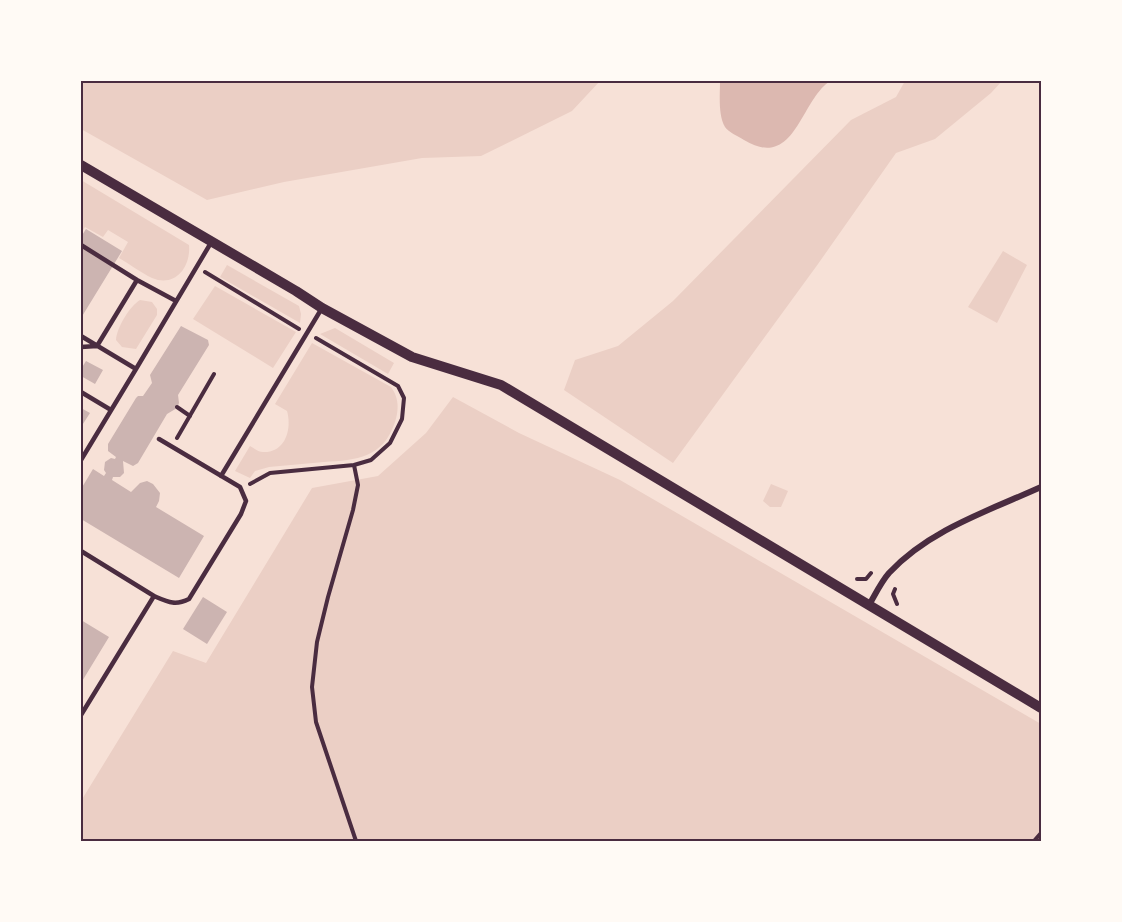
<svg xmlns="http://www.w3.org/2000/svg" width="1122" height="922" viewBox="0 0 1122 922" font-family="Mulish,sans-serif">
	<rect width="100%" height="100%" fill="#f7e1d7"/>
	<path fill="#ebcfc5" d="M81,81H600L572,111L481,156L422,158L284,182L207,200L81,129Z
		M905,81H1002L991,93L935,139L896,153L818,264L673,463L564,390L575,360L618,346L673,301L851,120L896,97Z
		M81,180L189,245C191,266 176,288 152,278C141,273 130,264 119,258L128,242L108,230L103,237L85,227L81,233Z
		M1003,251L1027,265L997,323L968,307Z
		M227,265L299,306L301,314L300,323L220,277Z
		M215,286L296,332L273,368L193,319Z
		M140,300L152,302L157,309V315L136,349L122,347L116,340C117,327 130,306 140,300Z
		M335,328L394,363L388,374L320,334Z
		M312,343L391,387C399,398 399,409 395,422C383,458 357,460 324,462C306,464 287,465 269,467L255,471L250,478L235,471L250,446C254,448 258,452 263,452C286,453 292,428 287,411L275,404Z
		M453,397L519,433L620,480L1041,724V841H81V801L173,651L206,663L312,488L378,476L426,433Z
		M771,484L788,491L781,507H770L763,501Z"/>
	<path fill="#dcb8b0" d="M720,81H830C800,101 795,171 744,140C738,136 728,132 725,127C718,115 720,95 720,81Z"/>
	<path fill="#ccb4b1" d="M86,229L122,251L81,318V237Z
		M181,326L208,340L209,345L178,395L179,403L177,408L167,414L138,463L133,466L123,461L124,473L120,477H113L112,480L131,492L140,483L147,481L153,484L160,493L159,501L156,507L204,536L179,578L81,519V489L93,469L104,476L106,473L104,470L105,462L111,458L115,459L116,457L108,451V444L136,398L138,396H143L152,383L150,375Z
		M86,361L103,370L95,384L81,376V369Z
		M81,408L90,413L81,427Z
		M203,597L227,612L207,644L183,629Z
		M81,620L109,637L81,683Z"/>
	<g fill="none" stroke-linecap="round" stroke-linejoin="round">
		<path stroke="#4a2c40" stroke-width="4" d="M205,272L299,329
			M316,338L398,386L404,398L402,419L390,443L371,460L354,465L358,485L353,510L328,597L317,642L312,687L316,722L356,841
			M177,407L190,416
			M177,438L214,374
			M250,484L270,473L354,465
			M857,579H866L871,573
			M895,589L893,594L897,604
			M1034,841L1041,833"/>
		<path stroke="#4a2c40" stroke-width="4.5" d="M81,245L137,280L176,301
			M81,336L136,369L212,241
			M81,347L97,346L137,280
			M81,392L111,410
			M81,460L136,369
			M221,476L322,308
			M81,551L154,596L81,715
			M154,596C168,602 175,606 189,599L241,514L246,501L240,487L159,439"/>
		<path stroke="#4a2c40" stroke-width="6" d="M869,605C875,595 881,582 889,573C929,530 988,511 1041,487"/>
		<path stroke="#4a2c40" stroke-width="10" d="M81,165L296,291L322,308L412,357L501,385L1041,708"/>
	</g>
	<rect width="1122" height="922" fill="none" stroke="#fffaf5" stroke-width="165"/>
	<rect x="82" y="82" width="958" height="758" fill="none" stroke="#4a2c40" stroke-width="2"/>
</svg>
